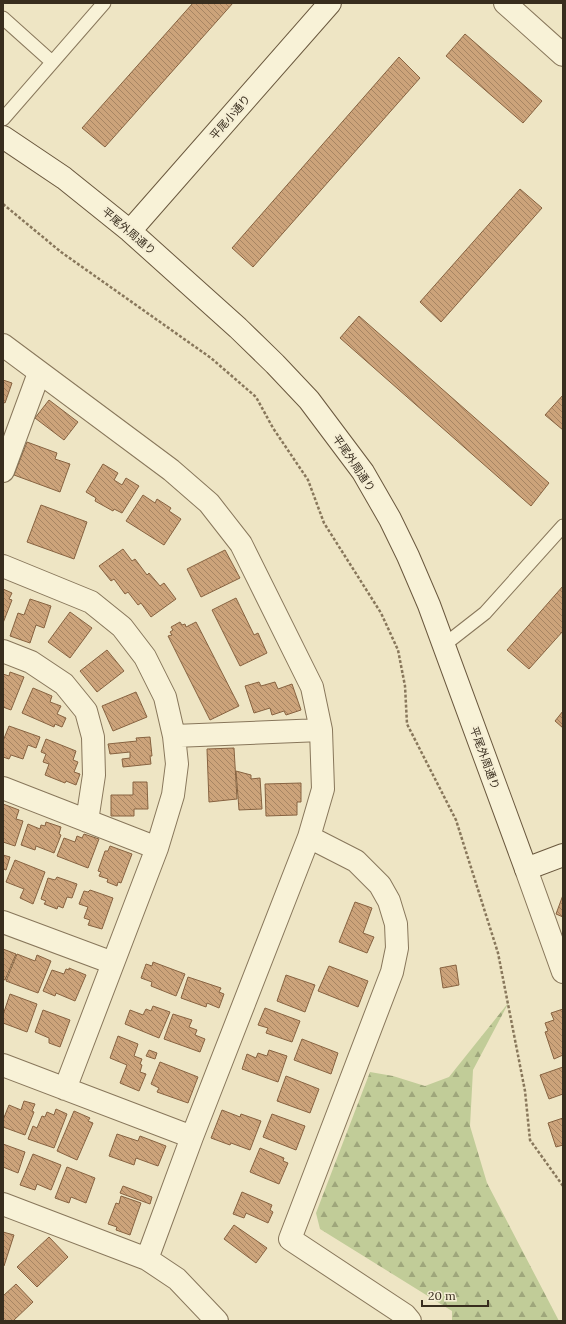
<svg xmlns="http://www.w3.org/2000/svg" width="566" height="1324" viewBox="0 0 566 1324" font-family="Lora,'Noto Sans JP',serif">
	<defs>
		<pattern id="forest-firs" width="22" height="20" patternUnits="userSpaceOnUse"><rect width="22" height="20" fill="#c1cc98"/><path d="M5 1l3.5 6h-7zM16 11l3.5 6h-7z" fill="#9ea67b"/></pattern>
		<pattern id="building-back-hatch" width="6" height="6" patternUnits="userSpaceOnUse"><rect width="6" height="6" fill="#cca37a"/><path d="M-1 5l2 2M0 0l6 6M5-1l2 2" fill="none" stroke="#a78563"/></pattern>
	</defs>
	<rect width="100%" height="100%" fill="#eee5c4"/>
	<path fill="url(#forest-firs)" d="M509,1002L473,1070L470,1126L487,1183L559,1321H452V1311L320,1229L316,1213L370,1072L393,1076L425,1086L449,1077Z"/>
	<path fill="url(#building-back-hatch)" stroke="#876341" d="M193,3H233L105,147L82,128Z
		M465,34L542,101L523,123L446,56Z
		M399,57L420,78L253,267L232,248Z
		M520,189L542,208L441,322L420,302Z
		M359,316L549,483L531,506L340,338Z
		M3,380L12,383L5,403L3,402Z
		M563,395V430L545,415Z
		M49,400L78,422L64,440L35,418Z
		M27,442L57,453L55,459L70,464L60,492L14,475Z
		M103,464L118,473L114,480L122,485L126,478L139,486L122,513L114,509L113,511L95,501L96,498L86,492Z
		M143,495L155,503L157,499L171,508L169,511L181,519L164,545L126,521Z
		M41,505L87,522L74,559L27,542Z
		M123,549L132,561L135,559L147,575L149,573L160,586L164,583L176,599L151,617L141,603L138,605L128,592L125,594L114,579L111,581L99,566Z
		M225,550L240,578L201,597L187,569Z
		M563,586V631L529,669L507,650Z
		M3,589L12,593L9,599L12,600L3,623Z
		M236,598L254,635L258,633L267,653L240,666L212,610Z
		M30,599L51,606L44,628L36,625L30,643L10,636L18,613L24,615Z
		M70,612L92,628L70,658L48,642Z
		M180,622L182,625L185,624L186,627L196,622L239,706L210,720L168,636L172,635L170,632L173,630L171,627Z
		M107,650L124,671L97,692L80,671Z
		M10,672L24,677L11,710L3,707V674L9,676Z
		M259,682L261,686L275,682L278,689L292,684L301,710L286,715L284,711L272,715L270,708L254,713L245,686Z
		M33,688L52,696L50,702L61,706L57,714L66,718L62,727L55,724L54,727L22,713Z
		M136,692L147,717L113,731L102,706Z
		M563,711V728L555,721Z
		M9,726L40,737L36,748L28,745L23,759L11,755L9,759L3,757V741Z
		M150,737L152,756H150L151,764L123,767L122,759L130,758V752L110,754L108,744L137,741L136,738Z
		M46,739L76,751L73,760L78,762L74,772L80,774L76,785L66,781L65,783L45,775L49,764L43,762L46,754L41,752Z
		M234,748L237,799L209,802L207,749Z
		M236,771L251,775V779L260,778L262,809L239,810Z
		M133,782H147L148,809H134V816H111V795H133Z
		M301,783V802H297V815L266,816L265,784Z
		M3,804L19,810L16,819L23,821L15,846L3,842Z
		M46,822L61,827L59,834L61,835L54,853L36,846L35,850L21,845L28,824L40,829L41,825L45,826Z
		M84,834L99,839L88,868L57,856L64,838L75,842L77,836L82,838Z
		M110,846L132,854L121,883L118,882L117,886L107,882L108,879L99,876L101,872L98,871L105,851H108Z
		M3,855L10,857L6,870L3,869Z
		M15,860L45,872L33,904L20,898L24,889L6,882Z
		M57,877L77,884L72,898L67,897L63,908L58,906L57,909L44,904L46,901L41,899L48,878L55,880Z
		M90,890L113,898L102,929L88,925L90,920L84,918L88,907L79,904L84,891L88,892Z
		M563,895V917L556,914Z
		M355,902L372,908L363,933L374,937L367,953L339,942Z
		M3,949L16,954L5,980L3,979Z
		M17,954L35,961L37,955L51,961L38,993L6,981Z
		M153,962L185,974L176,996L151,986L152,982L141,978L146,964L152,966Z
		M456,965L459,985L443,988L440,968Z
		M329,966L368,981L358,1007L318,991Z
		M69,968L86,975L75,1001L56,993L55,996L43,991L52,970L64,974L66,969L69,970Z
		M286,975L315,985L305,1012L277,1001Z
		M188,977L221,988L219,992L224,994L219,1008L207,1003L206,1007L181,998Z
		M10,994L37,1004L27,1032L3,1023V1015Z
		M153,1006L170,1012L159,1038L125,1024L130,1010L143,1015L146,1009L151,1011Z
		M265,1008L300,1021L292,1042L266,1033L268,1028L258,1025Z
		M563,1009V1055L554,1059L545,1032L548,1031L545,1023L554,1020L551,1013Z
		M43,1010L70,1020L60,1047L49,1043V1038L35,1032Z
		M173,1014L192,1020L189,1027L197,1030L195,1035L205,1039L200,1052L164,1039Z
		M118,1036L138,1044L134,1056L142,1059L140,1064L142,1065L140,1072L146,1074L139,1091L120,1083L127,1065L110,1058Z
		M302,1039L338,1053L331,1074L294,1060Z
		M149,1050L157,1053L155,1059L146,1056Z
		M269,1050L287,1056L278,1082L242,1069L247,1054L256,1058L258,1053L267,1056Z
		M160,1062L198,1077L188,1103L157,1092L159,1088L151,1084Z
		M563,1067V1094L549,1099L540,1075Z
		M286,1076L319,1089L310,1113L277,1101Z
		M24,1101L35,1104L32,1111L34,1112L25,1135L3,1127V1120L9,1105L21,1110Z
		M56,1109L67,1114L54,1148L28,1139L33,1126L37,1128L42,1116L45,1117L47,1112L54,1115Z
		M222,1110L240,1117L241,1114L261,1121L250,1150L231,1143L230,1145L211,1138Z
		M74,1111L90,1118L88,1121L93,1123L77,1160L57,1151Z
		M272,1114L305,1126L296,1150L263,1137Z
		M563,1118V1145L556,1147L548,1123Z
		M117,1134L138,1141L140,1136L166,1146L158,1166L136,1158L134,1165L109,1156Z
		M3,1144L25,1152L18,1173L3,1167Z
		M260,1148L284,1158L283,1161L288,1163L279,1184L250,1172Z
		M33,1154L61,1165L51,1190L37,1184L35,1190L20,1185Z
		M67,1167L95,1178L86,1203L71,1197L69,1203L55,1198Z
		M123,1186L152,1197L150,1204L120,1193Z
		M242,1192L272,1205L270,1210L273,1212L268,1223L246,1213L244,1218L233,1214Z
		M121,1196L141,1203L130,1235L116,1230L117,1227L108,1224L116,1203L119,1204Z
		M234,1225L267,1248L256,1263L224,1239Z
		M3,1232L14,1235L4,1266L3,1265Z
		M49,1237L68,1257L37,1287L17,1267Z
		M16,1284L33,1302L13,1321H3V1296Z"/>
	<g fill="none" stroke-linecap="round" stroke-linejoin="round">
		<defs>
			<path id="lane" d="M3,18L52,62
				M3,119L104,3
				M444,645L485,613L563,526"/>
			<path id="street" d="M505,3L563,55
				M3,345L171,470L209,503L241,544L312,687L321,730L323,789L309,837L192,1137L147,1259
				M3,471L39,373
				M3,566L91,602L122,627L145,657L165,697L174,736L177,764L173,795L157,848L65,1089
				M3,651L31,662L64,684L86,711L93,737L94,775L87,821
				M174,736L321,730
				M3,788L157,848
				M309,837L356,861L380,885L389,901L396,924L397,948L392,972L290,1239L405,1315L410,1321
				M526,869L563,972
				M3,922L113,963
				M3,1065L192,1137
				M3,1204L147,1259L177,1279L217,1321"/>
			<path id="secondary" d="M3,137L64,178L130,231L238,328L275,364L309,400L363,472L390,519L408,556L429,605L526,869L563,855
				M130,231L330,3"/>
		</defs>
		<use href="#lane" stroke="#88775b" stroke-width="15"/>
		<use href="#street" stroke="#88775b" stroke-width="24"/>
		<use href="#secondary" stroke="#6a583e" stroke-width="24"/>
		<path stroke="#88775b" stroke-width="2.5" stroke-dasharray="3 2" stroke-linecap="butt" d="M3,204L61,252L211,358L256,397L273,428L308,480L324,523L381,613L398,650L405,686L407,724L456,820L498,953L525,1091L530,1140L563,1186"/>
		<use href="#lane" stroke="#f8f2d7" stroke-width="13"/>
		<use href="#street" stroke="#f8f2d7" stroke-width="22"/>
		<use href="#secondary" stroke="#f8f2d7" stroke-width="22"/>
	</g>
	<g text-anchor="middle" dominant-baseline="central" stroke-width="4" stroke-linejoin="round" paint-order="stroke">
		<g font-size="11" fill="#382d1e" stroke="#f5eed4">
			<text transform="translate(230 117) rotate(-49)">平尾小通り</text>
			<text transform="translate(129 231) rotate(40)">平尾外周通り</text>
			<text transform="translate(354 463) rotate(56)">平尾外周通り</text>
			<text transform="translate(485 758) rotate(70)">平尾外周通り</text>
		</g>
	</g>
	<rect width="566" height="1324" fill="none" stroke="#382d1e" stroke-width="8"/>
	<path d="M422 1300v6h66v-6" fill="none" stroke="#382d1e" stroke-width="2"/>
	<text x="428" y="1300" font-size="12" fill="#382d1e" stroke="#f5eed4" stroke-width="3" paint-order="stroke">20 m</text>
</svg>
